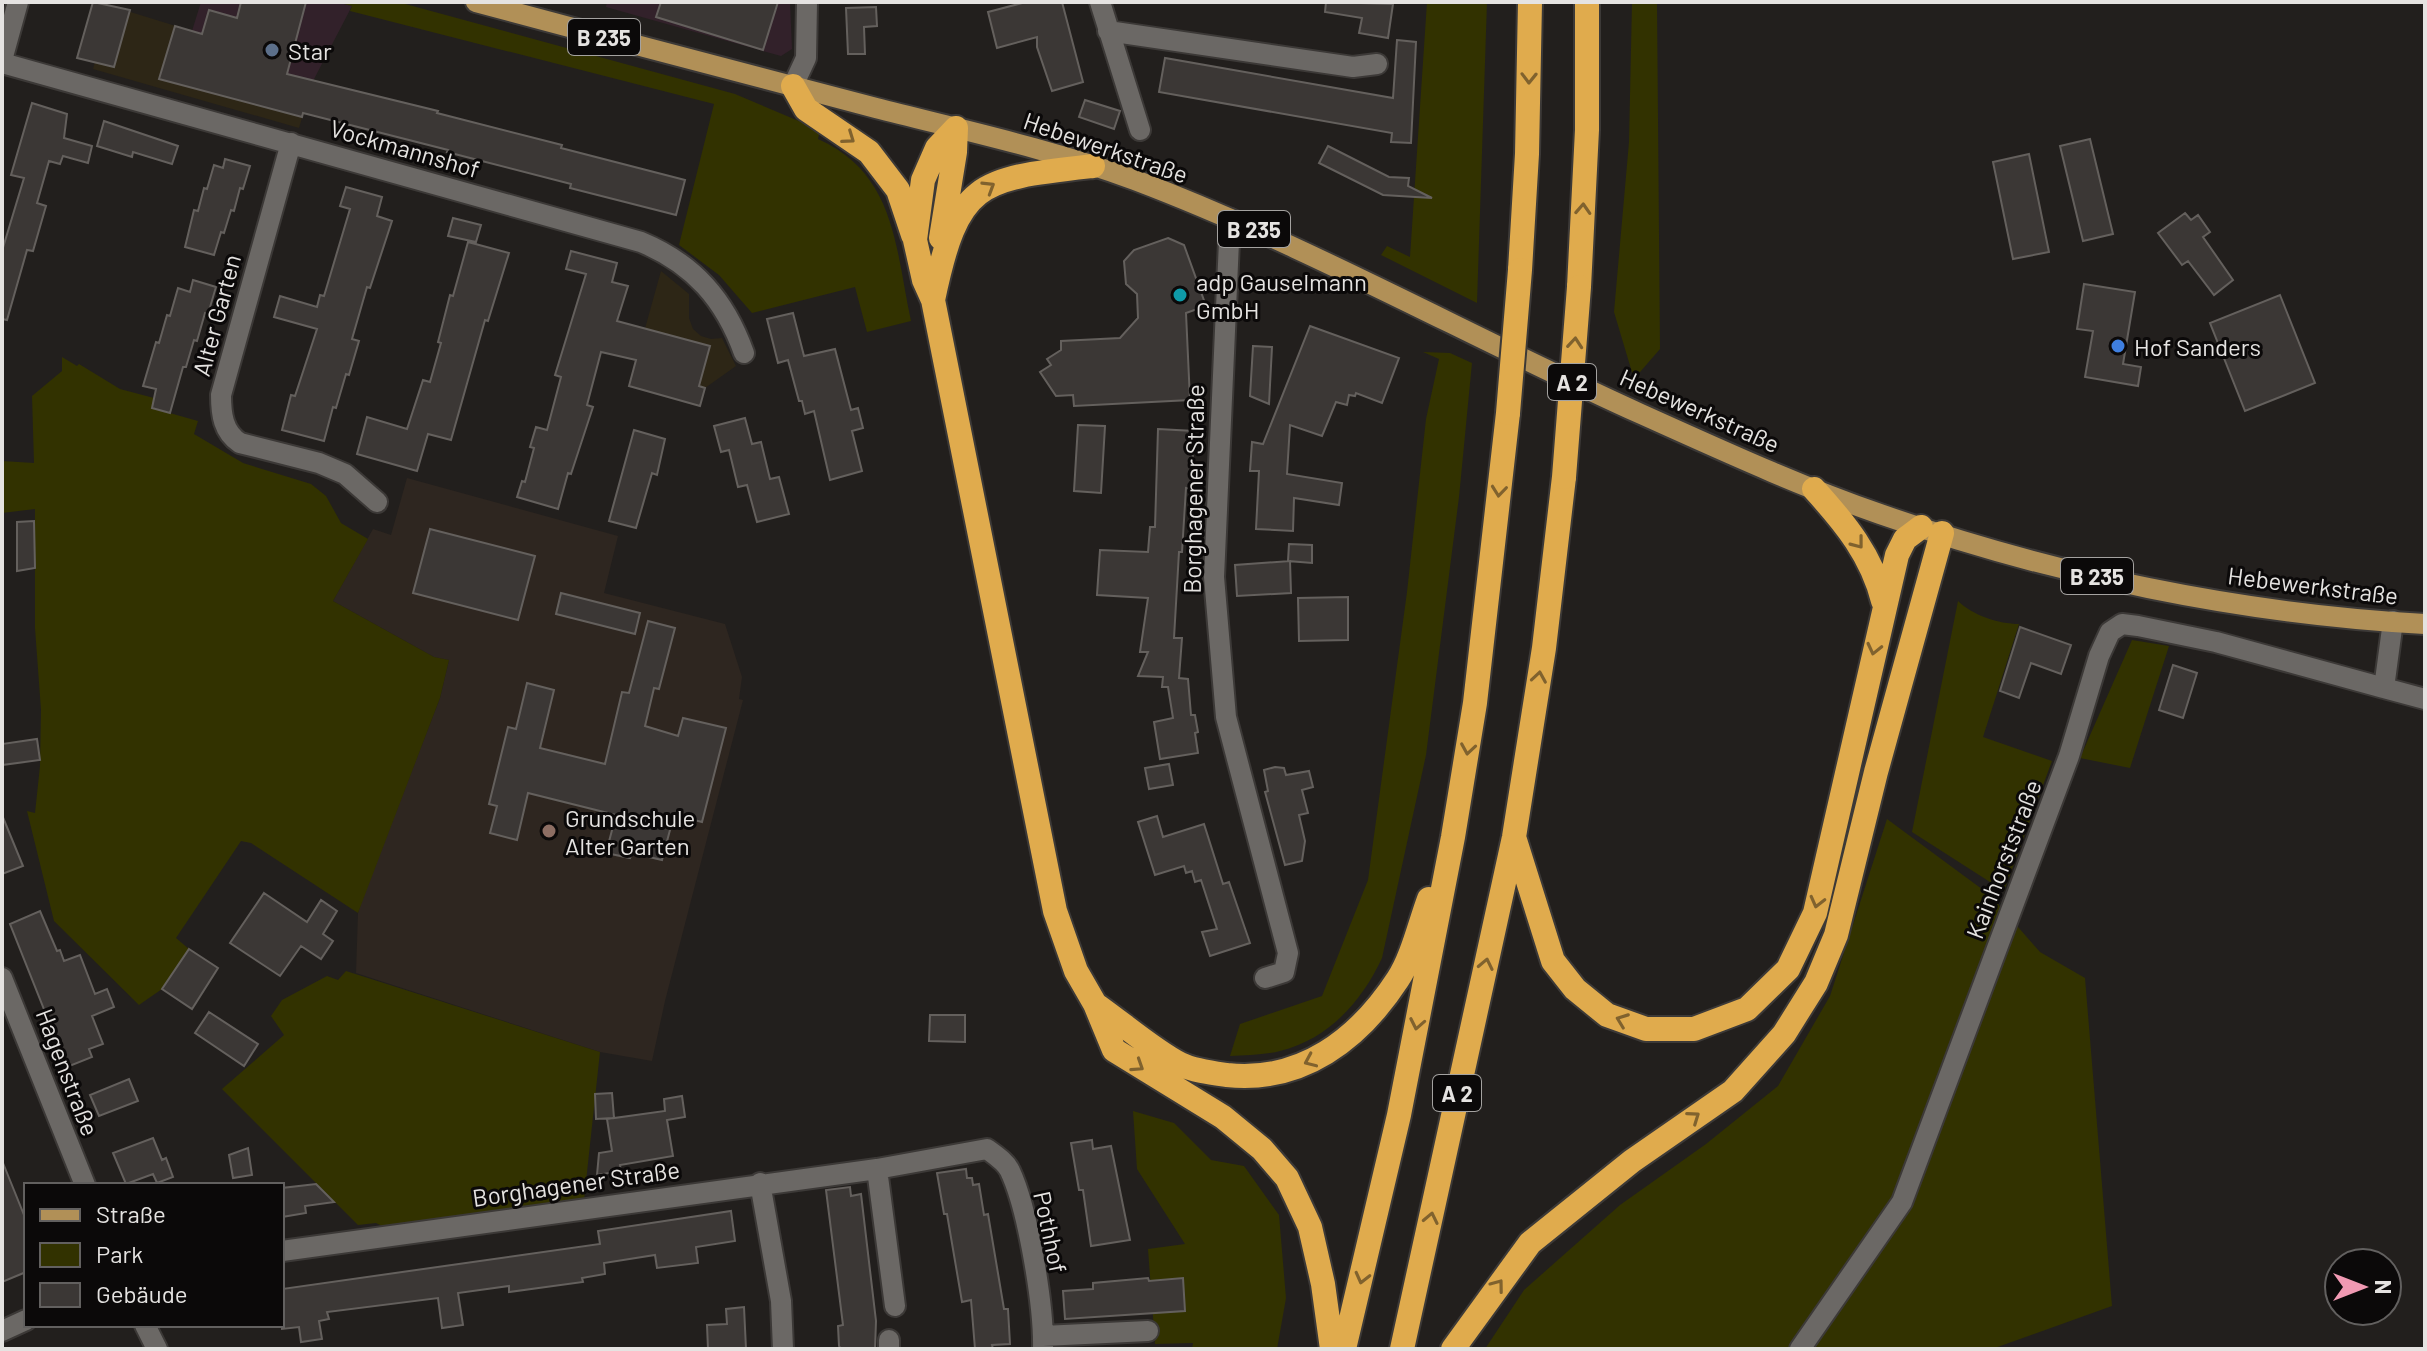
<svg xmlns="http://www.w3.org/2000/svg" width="2427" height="1351" viewBox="0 0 2427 1351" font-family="Barlow,sans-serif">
	<rect width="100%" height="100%" fill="#221f1d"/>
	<path fill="#32212a" d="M201,2H336L352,6L313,81L187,47Z
		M607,2H790L792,49L781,56L606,7Z"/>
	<path fill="#2d2616" d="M111,6L192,31L187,47L313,81L299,128L93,69Z
		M661,271L689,294V318L693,329L701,336L711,339L722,338L736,366L705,388L700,406L629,386Z"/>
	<path fill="#2e2620" d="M407,478L618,536L604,593L725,624L742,677L739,699L743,700L665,1001L652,1061L600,1052L356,973L358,913L362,900L440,698L449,660L434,657L333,601L373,529L391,535Z"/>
	<path fill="#323200" d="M337,2H398L735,94L820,130L818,139C896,174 895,247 911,321L867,332L855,287L752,313L719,275L679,245L714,104L350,11L352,6Z
		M1427,2H1487L1477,303L1381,255L1387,246L1410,257Z
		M1632,2H1657L1660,349L1634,379L1614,312L1629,142Z
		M1423,352L1450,353L1472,363L1459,497L1426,755L1382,958C1362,1001 1329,1039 1280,1051C1265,1055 1246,1055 1230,1056L1240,1024L1322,996L1368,880L1407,592L1426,419L1439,359Z
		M62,357L77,366L79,364L120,389L154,398L152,408L198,421L194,434L243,463L311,484L326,496L341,523L368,539L333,601L434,657L449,660L440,698L358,913L251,843L241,841L176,938L189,949L162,989L139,1005L54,921L27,811L35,813L40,766L41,710L35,628V509L2,513V461L34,463L32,396L62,371Z
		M1958,601C1972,615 1999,624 2019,624L1983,737L2052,761L2004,891L1912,832Z
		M2132,640L2169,646L2130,768L2080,758Z
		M1887,819L1990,895L2040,952L2085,978L2112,1306L1992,1349H1485L1524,1290L1620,1205L1706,1144L1778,1086L1830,996Z
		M346,971L600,1052L584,1200L384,1227L376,1223L358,1225L222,1089L284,1035L271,1016L282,1000L327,976L338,980Z
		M1133,1111L1174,1123L1211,1160L1244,1166L1279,1215L1286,1298L1277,1349H1192L1193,1343L1155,1344L1148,1249L1185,1244L1137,1169Z"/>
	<path fill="#3b3735" stroke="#64605d" stroke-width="2" d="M93,2L130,10L114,67L77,58Z
		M241,2H306L287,74L438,111L437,113L562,145L561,148L685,180L676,215L570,188L571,184L447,152L448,150L303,113L302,117L159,79L175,26L202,34L209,10L237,18Z
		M661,2H778L763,50L656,17Z
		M1026,2H1062L1083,82L1052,91L1037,47V37L997,48L988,12Z
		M1326,2L1393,4L1388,38L1359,33L1362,18L1325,12Z
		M876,7L877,26L864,27L865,54H848L846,8Z
		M1397,40L1416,42L1411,143L1391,142L1392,133L1159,92L1165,58L1393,98Z
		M1085,100L1120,111L1114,129L1079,117Z
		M32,103L67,114L64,138L92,146L88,163L63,156L60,164L49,161L37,203L46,206L33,251L27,250L7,320L2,319V251L24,178L11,175Z
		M104,121L178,146L172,164L133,152L132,157L97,146Z
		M2090,139L2113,234L2083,241L2060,146Z
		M1328,146L1389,177L1409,178L1408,186L1432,198L1383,195L1319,163Z
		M2029,154L2049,252L2013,259L1993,162Z
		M225,159L250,166L243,189L240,188L234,211L231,210L224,233L221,232L214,255L185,247L194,210L198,211L204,188L207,189L214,165L223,168Z
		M346,187L382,197L377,216L392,221L370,288L367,287L352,339L359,341L349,375L346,374L336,408L333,407L324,441L282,430L291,395L295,396L317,329L274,317L280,296L317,307L320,295L324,296L350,209L340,206Z
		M2185,213L2191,220L2198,215L2210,232L2203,237L2233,280L2214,295L2188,261L2182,265L2158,233Z
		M453,218L481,225L476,242L448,236Z
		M1168,238L1184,245L1206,306L1186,313L1190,400L1074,406L1073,395L1056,396L1040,372L1051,365L1047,359L1061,350V341L1120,338L1138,318L1137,294L1126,284L1124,261L1134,250Z
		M468,242L509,253L488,321L485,320L451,440L428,434L417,471L357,454L367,417L407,429L423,380L430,382L441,343L438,342L450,295L453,296Z
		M571,251L617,263L612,282L628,286L617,321L710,346L699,386L705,388L700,406L629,386L636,360L601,352L587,405L593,407L571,474L568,473L558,509L517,497L522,481L525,482L534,448L530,447L536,427L547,430L561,377L555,375L586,274L566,269Z
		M193,280L216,287L208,314L205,313L197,341L194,340L186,367H183L170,413L152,408L156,389L143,386L156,342L159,343L167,315L170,316L178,288L190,292Z
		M2084,284L2135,292L2123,364L2141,367L2138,386L2085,377L2093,331L2077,329Z
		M2280,295L2315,383L2245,411L2210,323Z
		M793,313L804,356L835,349L851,410L858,408L863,428L852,431L862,471L830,480L814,411L805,414L802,401H799L788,360L778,363L767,319Z
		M1310,326L1399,358L1382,403L1356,393L1355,396L1349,395L1347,405L1336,402L1322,436L1290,425L1287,474L1342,483L1339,505L1294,498L1293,531L1256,529L1259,471H1250L1252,442L1263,444Z
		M1253,346L1272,347L1269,404L1250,396Z
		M745,418L752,444L761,442L770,479L779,477L789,514L757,522L747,485L738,487L729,450L721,452L714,426Z
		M1078,425L1105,426L1101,493L1074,491Z
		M1158,429L1194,431L1191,489L1186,488L1182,552H1179L1174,638H1182L1179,678L1188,679L1191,715H1195L1198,732L1195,733L1198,753L1160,759L1154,722L1173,718L1168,687H1162L1163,677L1138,676L1148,652H1140L1148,598L1097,595L1100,550L1148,552L1150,527H1155Z
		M634,430L665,439L657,475L652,473L636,528L609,521Z
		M34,521L35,568L17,571V522Z
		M430,529L535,556L518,620L413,593Z
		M1289,544L1312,545V563L1288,561Z
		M1290,561L1291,593L1237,596L1235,565Z
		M561,593L640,613L635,634L556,614Z
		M1348,597V640L1299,641L1298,598Z
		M648,621L675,628L659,689L654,688L645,726L678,736L683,718L726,728L702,822L674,815L662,860L632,853L630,858L606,853L616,815L528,793L517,840L490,833L497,806L489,804L508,727L516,729L527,683L554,690L540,748L605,764L622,692L629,693Z
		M2020,627L2071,645L2061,674L2031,663L2019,698L2000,691Z
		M2173,665L2197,673L2183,718L2159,710Z
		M37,739L40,760L2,765V744Z
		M1169,764L1173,785L1149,789L1145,768Z
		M1275,767L1284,768L1286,775L1309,771L1313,787L1302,790L1308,813L1299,815L1305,841L1302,861L1285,865L1265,792L1268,791L1264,770Z
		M2,815L23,866L2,874Z
		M1157,816L1163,837L1204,824L1223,884L1229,882L1250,943L1210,956L1202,932L1217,929L1201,880L1195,882L1192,871L1186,873L1184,866L1155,875L1138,822Z
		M264,893L307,922L321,900L337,911L323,934L333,941L321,959L301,946L280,976L230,943Z
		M40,911L57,951L60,950L64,961L80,955L95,994L107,989L114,1007L92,1016L103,1044L89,1049L92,1057L67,1067L10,924Z
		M189,949L218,968L192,1009L162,989Z
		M209,1012L258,1044L244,1066L195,1033Z
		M930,1015H965V1042L929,1041Z
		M129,1079L138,1101L99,1116L90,1095Z
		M612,1093L614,1118L665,1111L664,1099L682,1096L685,1117L667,1120L673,1156L620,1165L621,1171L597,1175L599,1153L612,1151L607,1119L613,1118L596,1119L595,1094Z
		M153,1138L162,1160L166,1158L173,1177L157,1183L153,1174L126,1184L113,1153Z
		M1092,1140L1093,1149L1111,1146L1130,1240L1091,1246L1083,1190H1079L1071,1143Z
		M248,1148L252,1175L233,1178L229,1155Z
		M3,1163L26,1220V1272L2,1282Z
		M966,1169L967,1178H972L973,1185L979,1184L984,1215L988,1214L1004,1309H1008L1010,1344L992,1345L993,1349H975L971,1300L962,1302L947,1214H944L937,1173Z
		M316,1184L334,1202L305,1206L306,1213L282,1217V1188Z
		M850,1187L851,1196L861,1194L876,1321L875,1349H841L839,1346L838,1326L843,1325L826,1190Z
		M731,1211L735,1241L696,1247L698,1263L657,1268L655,1255L604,1263L605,1274L582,1278L583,1282L509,1292V1286L458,1293L463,1325L442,1328L438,1298L327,1312L329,1319L319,1321L322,1339L301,1342L299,1327L282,1329V1289L600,1244L598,1231Z
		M1148,1278L1149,1281L1183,1278L1185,1311L1065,1319L1063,1291L1093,1289V1283Z
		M744,1307L746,1349H708L707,1325L727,1324L726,1309Z"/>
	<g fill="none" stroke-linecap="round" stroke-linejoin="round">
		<defs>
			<path id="minor" d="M1100,2L1140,130
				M1108,31L1353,67L1377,64
				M2,60L18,2
				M2,63L641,242C694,264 725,300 744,353
				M793,86L806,58L807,2
				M291,143L221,395C221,414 223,432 240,443L319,463L345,474L377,502
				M1230,219L1214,577L1226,717L1288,953L1284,972L1265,978
				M2393,621L2384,688L2425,699
				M2,978L85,1185
				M877,1169L895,1306
				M760,1183L781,1301L783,1349
				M282,1251L877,1169L987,1149C995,1155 1006,1162 1010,1171C1028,1209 1044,1306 1043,1349
				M145,1325L157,1349
				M2,1331L26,1320
				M1043,1336L1148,1331
				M889,1340V1349
				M1800,1349L1902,1202L2069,756L2099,656L2110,632L2122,624L2138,626L2216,642L2384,688"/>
			<path id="primary" d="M476,2C609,38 743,73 876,108C962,130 1051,149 1135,180C1309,246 1472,338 1641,414C1719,449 1799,486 1880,514C2054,575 2241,614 2425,624"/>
			<path id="motorway" d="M793,86L806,109L869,152L898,190L913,235
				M956,128L937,148L923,180L915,240L924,280L933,300L1055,911L1076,971L1095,1004L1114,1050L1223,1117L1262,1149L1287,1178L1310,1227L1323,1284L1332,1349
				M941,238L955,152L956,128
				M1520,270L1527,154L1530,2
				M1579,287L1587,130V2
				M933,300C958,180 978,179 1093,166
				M1814,489C1845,523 1872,556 1883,601
				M1515,840L1553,961L1575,989L1607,1015L1646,1029H1694L1747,1009L1788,969L1815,913L1897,555L1905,539L1921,527
				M1095,1004C1121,1022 1153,1050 1180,1064C1194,1071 1212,1073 1227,1075C1302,1083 1359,1039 1398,979C1412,958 1420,923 1429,899
				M1344,1349L1399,1115L1453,837L1475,703L1508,413
				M1402,1349L1514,837L1544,648L1564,477
				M1453,1349L1530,1243L1632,1161L1733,1091L1784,1034L1816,983L1836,935L1876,772L1942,533"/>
		</defs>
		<use href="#minor" stroke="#3c3937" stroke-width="24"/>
		<use href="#primary" stroke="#3c3937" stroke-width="24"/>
		<use href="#motorway" stroke="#3c3937" stroke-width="28"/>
		<use href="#minor" stroke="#6b6865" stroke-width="20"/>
		<use href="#primary" stroke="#b19057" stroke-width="20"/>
		<use href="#motorway" stroke="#e0ab4d" stroke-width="24"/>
		<defs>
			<path id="motorway-bridge" d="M1508,413L1520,270
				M1564,477L1579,287"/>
		</defs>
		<use href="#motorway-bridge" stroke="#3c3937" stroke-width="28" stroke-linecap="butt"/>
		<use href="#motorway-bridge" stroke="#e0ab4d" stroke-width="24"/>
	</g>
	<defs><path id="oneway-chevron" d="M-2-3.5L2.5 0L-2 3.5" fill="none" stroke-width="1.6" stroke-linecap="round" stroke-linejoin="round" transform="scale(2)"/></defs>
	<g stroke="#80622e">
		<use href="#oneway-chevron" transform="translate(1529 78) rotate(91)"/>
		<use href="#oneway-chevron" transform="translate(849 138) rotate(35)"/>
		<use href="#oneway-chevron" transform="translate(989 187) rotate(-32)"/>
		<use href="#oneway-chevron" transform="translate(1583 209) rotate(-87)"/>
		<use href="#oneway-chevron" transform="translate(1575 343) rotate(-85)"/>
		<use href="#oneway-chevron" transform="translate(1499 491) rotate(96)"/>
		<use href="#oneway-chevron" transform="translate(1858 543) rotate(52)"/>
		<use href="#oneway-chevron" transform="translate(1874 649) rotate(103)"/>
		<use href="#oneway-chevron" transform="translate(1539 677) rotate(-81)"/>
		<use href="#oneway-chevron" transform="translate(1468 749) rotate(99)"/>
		<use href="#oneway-chevron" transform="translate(1817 902) rotate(104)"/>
		<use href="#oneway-chevron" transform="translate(1486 964) rotate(-78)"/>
		<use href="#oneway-chevron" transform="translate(1622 1020) rotate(-159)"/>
		<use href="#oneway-chevron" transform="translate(1417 1024) rotate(101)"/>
		<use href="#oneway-chevron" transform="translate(1310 1061) rotate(156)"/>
		<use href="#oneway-chevron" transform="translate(1138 1066) rotate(33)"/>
		<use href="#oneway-chevron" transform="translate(1694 1117) rotate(-35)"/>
		<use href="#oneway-chevron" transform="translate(1431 1218) rotate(-78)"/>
		<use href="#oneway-chevron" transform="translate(1362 1278) rotate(104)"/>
		<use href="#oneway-chevron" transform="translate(1498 1285) rotate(-53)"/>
	</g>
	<circle fill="#5c6f8a" stroke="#0b0909" stroke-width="3" cx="272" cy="50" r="8"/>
	<circle fill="#0f9aa8" stroke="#0b0909" stroke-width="3" cx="1180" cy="295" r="8"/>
	<circle fill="#3f7fe0" stroke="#0b0909" stroke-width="3" cx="2118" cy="346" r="8"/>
	<circle fill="#8d6e63" stroke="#0b0909" stroke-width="3" cx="549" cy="831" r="8"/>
	<g text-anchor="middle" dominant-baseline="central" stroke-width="6" stroke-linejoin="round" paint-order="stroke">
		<g fill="#0b0909" stroke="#a4a2a0" stroke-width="2">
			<rect x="568" y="19" width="72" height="36" rx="6"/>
			<rect x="1218" y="211" width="72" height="36" rx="6"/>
			<rect x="1548" y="364" width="48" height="36" rx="6"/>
			<rect x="2061" y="558" width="72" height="36" rx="6"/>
			<rect x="1433" y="1075" width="48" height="36" rx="6"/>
		</g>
		<g font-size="22" font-weight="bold" fill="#e5e3e1">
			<text x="604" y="37">B 235</text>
			<text x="1254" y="229">B 235</text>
			<text x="1572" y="382">A 2</text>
			<text x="2097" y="576">B 235</text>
			<text x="1457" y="1093">A 2</text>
		</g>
		<g font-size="24" fill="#e5e3e1" stroke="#0b0909" text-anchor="start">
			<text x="288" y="50">Star</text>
			<text x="1196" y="281">adp Gauselmann<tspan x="1196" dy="28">GmbH</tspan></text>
			<text x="2134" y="346">Hof Sanders</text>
			<text x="565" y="817">Grundschule<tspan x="565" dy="28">Alter Garten</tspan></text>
		</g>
		<g font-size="24" fill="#e5e3e1" stroke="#0b0909">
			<text transform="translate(1106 147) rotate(19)">Hebewerkstraße</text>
			<text transform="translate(405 148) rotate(16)">Vockmannshof</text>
			<text transform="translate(216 315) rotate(-75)">Alter Garten</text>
			<text transform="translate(1700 410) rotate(24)">Hebewerkstraße</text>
			<text transform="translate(1193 489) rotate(-89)">Borghagener Straße</text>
			<text transform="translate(2313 585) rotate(7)">Hebewerkstraße</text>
			<text transform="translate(2003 859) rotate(-69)">Kainhorststraße</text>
			<text transform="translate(68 1072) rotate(69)">Hagenstraße</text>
			<text transform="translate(576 1183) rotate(-8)">Borghagener Straße</text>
			<text transform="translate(1051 1232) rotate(78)">Pothhof</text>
		</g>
	</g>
	<rect width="2427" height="1351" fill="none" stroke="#e5e3e1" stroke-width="8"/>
	<rect x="24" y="1183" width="260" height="144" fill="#0b0909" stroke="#62605f" stroke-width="2"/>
	<rect x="40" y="1209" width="40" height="12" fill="#b19057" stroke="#62605f" stroke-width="2"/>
	<text x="96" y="1223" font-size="24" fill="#e5e3e1">Straße</text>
	<rect x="40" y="1243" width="40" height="24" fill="#323200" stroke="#62605f" stroke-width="2"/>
	<text x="96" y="1263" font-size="24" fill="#e5e3e1">Park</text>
	<rect x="40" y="1283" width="40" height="24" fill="#3b3735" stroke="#62605f" stroke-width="2"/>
	<text x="96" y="1303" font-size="24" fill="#e5e3e1">Gebäude</text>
	<g transform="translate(2363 1287) rotate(90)"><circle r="38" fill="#0b0909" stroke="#62605f" stroke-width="2"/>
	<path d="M0-6L14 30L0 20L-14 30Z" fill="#f19ab3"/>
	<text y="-12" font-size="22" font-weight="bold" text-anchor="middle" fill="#e5e3e1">N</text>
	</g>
</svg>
